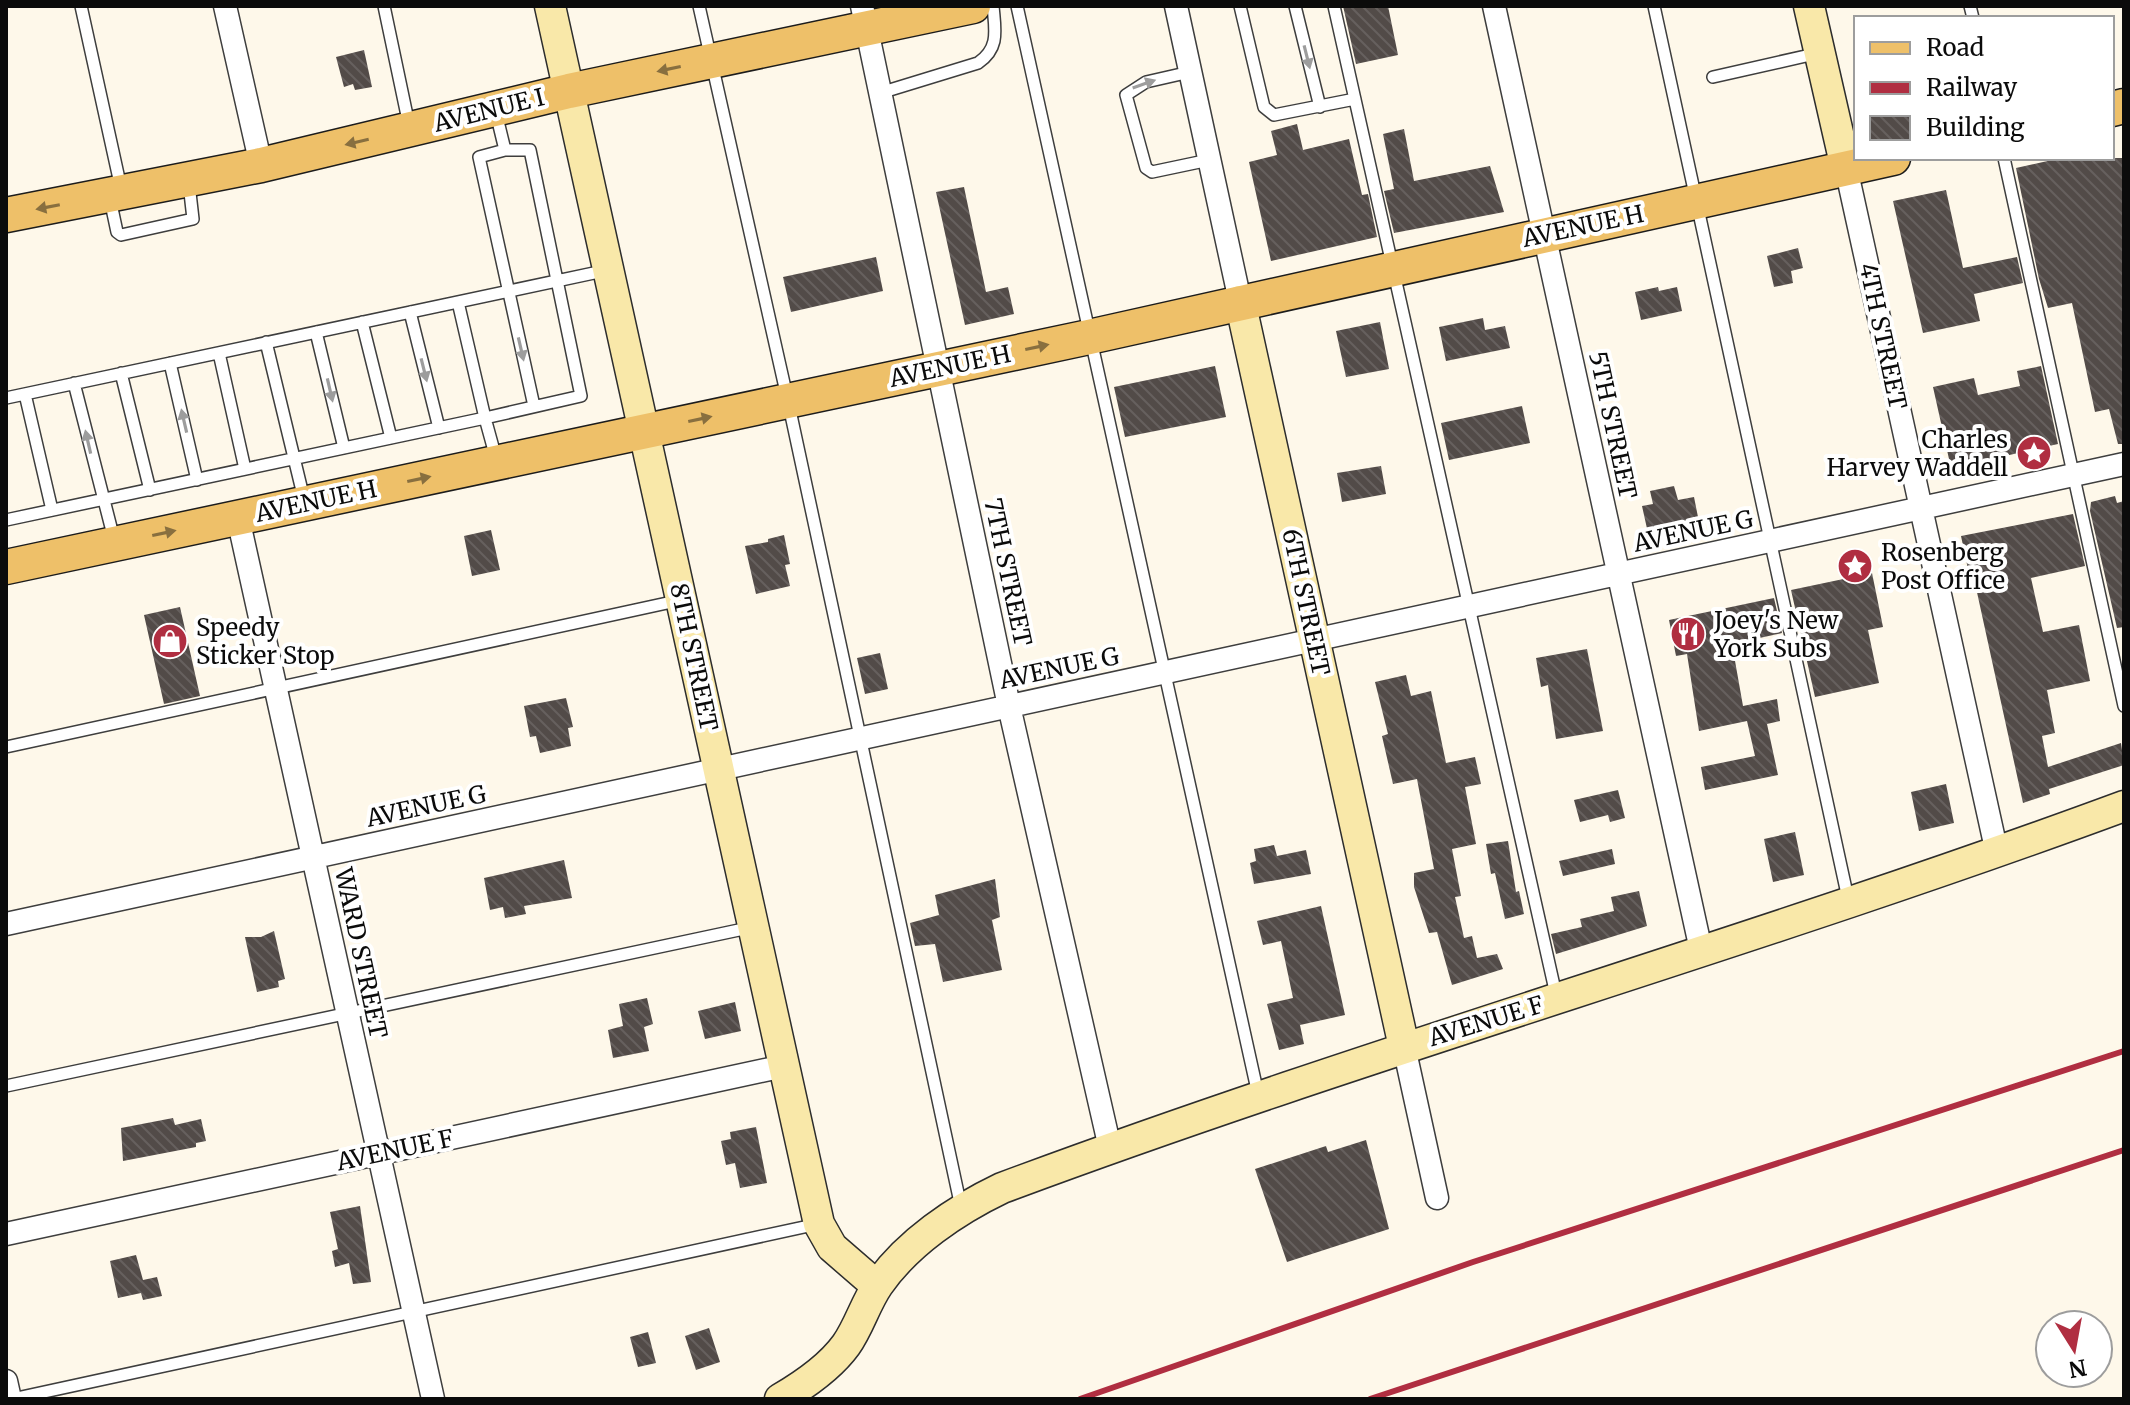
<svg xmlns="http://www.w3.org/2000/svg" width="2130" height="1405" viewBox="0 0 2130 1405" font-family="Merriweather,serif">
	<defs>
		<pattern id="building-back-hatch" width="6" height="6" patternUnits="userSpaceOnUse" patternTransform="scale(2)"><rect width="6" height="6" fill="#524b48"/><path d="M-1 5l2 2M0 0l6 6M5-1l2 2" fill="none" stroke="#66605e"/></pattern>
	</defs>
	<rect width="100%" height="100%" fill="#fef8ea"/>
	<path fill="url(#building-back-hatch)" d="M1343,6H1388L1398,55L1356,64Z
		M364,50L372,87L355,90L353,84L344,87L336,57Z
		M1297,124L1303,150L1349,139L1362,195L1368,194L1377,237L1271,261L1249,162L1277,155L1271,131Z
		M1404,129L1414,181L1490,166L1504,212L1394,233L1384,191L1394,189L1383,134Z
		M2061,158H2124V444H2118L2109,409L2095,412L2072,303L2048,308L2039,279L2016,168Z
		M964,187L986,292L1008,287L1014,314L965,325L936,192Z
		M1946,190L1963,268L2017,257L2023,283L1974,294L1980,321L1923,333L1893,201Z
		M1798,248L1803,268L1791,271L1793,283L1774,287L1767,256Z
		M876,257L883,291L791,312L783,277Z
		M1658,287L1659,291L1677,287L1682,311L1641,320L1635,292Z
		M1483,318L1485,330L1505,326L1510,348L1446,361L1439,327Z
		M1380,322L1389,369L1346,377L1336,331Z
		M1215,366L1226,417L1125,437L1114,387Z
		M2041,366L2058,444L1951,468L1933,387L1974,378L1978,395L2020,386L2017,371Z
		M1522,406L1530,443L1449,460L1441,423Z
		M1381,466L1386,494L1342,502L1337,473Z
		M1674,486L1678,500L1694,497L1699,522L1648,533L1642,506L1653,504L1650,491Z
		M2115,496L2117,503L2124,501V627L2117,628L2090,511L2091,502Z
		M2073,514L2085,566L2031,578L2043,632L2079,625L2090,681L2047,690L2055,733L2042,736L2048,767L2121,743L2124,765L2049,789L2050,794L2023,803L1973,574H1969L1961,536Z
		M491,530L500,570L472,576L464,536Z
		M784,535L790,564L785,565L790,586L756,594L745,546L768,542V539Z
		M1872,573L1883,627L1868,630L1879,683L1815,697L1791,590Z
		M1774,598L1782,633L1732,644L1743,706L1777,699L1780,721L1767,724L1778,775L1705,790L1701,767L1755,756L1747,721L1699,731L1687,654L1676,656L1669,620Z
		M180,607L200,696L164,704L144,615Z
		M1587,649L1603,731L1556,739L1548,685L1541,687L1536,658Z
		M880,653L888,689L865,694L857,658Z
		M1406,675L1411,696L1431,691L1446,763L1475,757L1481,784L1465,787L1476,844L1452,849L1461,896L1455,897L1464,938L1472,936L1477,958L1497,954L1503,969L1452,985L1437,932L1429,933L1414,887V873L1434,869L1417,779L1393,784L1382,736L1388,734L1375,682Z
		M566,698L573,727L568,728L571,746L540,753L536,736L530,737L524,706Z
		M1946,784L1954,823L1919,831L1911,792Z
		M1618,790L1625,818L1610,822L1608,815L1580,822L1574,800Z
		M1795,832L1804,875L1773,882L1764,839Z
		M1508,841L1516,892L1519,891L1524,914L1505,919L1495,873L1491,874L1486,844Z
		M1274,845L1277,856L1306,850L1311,874L1254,884L1250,863L1256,861L1254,849Z
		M1612,849L1615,864L1563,876L1559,861Z
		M564,860L572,898L524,906L526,914L505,918L503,907L490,910L484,878Z
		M995,879L1000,917L992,920L1002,970L943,982L935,944L915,946L910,923L939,915L935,895Z
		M1639,891L1647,926L1556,954L1551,934L1582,927L1580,919L1614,911L1611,897Z
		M1321,906L1345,1015L1300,1025L1304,1044L1279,1050L1267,1004L1293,998L1281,941L1263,945L1257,921Z
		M274,931L285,979L278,981L279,987L257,992L245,937H261Z
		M647,998L653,1024L644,1027L649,1051L613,1058L608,1030L623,1026L619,1004Z
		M735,1002L741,1031L705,1039L698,1011Z
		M173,1118L175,1125L201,1119L206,1141L196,1143V1147L123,1161L121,1128Z
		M756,1127L767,1183L740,1188L735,1163L726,1165L721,1141L731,1139L730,1132Z
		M1366,1140L1389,1229L1287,1262L1255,1169L1326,1146L1328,1152Z
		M360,1206L371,1282L353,1284L349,1263L335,1267L332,1251L338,1249L330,1212Z
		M136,1255L143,1280L157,1277L162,1296L143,1300L141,1293L118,1298L110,1261Z
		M709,1328L720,1362L696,1370L685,1336Z
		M648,1332L656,1363L638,1367L630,1337Z"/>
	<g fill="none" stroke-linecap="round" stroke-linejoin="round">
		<defs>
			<path id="lane" d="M81,6L121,188
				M384,6L409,125
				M699,6L788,401L961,1207
				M1017,6L1258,1094
				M1240,6L1264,107L1274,115L1355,99
				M1295,6L1320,107
				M1334,6L1557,999
				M1654,6L1849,903
				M1970,6L1973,18
				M1190,72L1146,82L1126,95L1146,168L1152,172L1209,160
				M1713,77L1819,53
				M880,93L978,63C1000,48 995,30 993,6
				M496,113L505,150L479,157L534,406
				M2004,158L2124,706
				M110,199L117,232L121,235L193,219L189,184
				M410,312L439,428
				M362,322L391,438
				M316,332L344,448
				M266,342L304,499
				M219,353L245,469
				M170,363L197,480
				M121,373L150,490
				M74,383L114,539
				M25,394L52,510
				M6,398L608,270
				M496,458L485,418L581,396L530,150H505
				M6,520L485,418L458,302
				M6,747L681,600
				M6,1086L753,927
				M12,1399L818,1224"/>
			<path id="street" d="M225,6L261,165
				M862,6L1009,706L1110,1148
				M1176,6L1240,301
				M1494,6L1701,950
				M1846,168L1997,853
				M238,518L433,1399
				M6,924L2124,464
				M1404,1047L1437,1198
				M6,1234L784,1066
				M6,1381L10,1399"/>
			<path id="secondary" d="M550,6L819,1224L832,1247L877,1286
				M1809,6L1846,168
				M1240,301L1404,1047
				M780,1399C804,1385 830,1367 846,1345C859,1327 865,1304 878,1285C907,1243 956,1210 1002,1188C1372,1050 1753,943 2124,806"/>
			<path id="primary" d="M2112,109L2124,106
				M6,215L261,165L569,91L973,6
				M6,567L1089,337L1893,158"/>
		</defs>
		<use href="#lane" stroke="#3e3e3e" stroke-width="14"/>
		<use href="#street" stroke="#3e3e3e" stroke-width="25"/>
		<use href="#secondary" stroke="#2d2d2d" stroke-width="33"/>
		<use href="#primary" stroke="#1c1c1c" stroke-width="37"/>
		<use href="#lane" stroke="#fff" stroke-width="11"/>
		<use href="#street" stroke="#fff" stroke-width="22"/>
		<use href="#secondary" stroke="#f9e8a9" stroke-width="30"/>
		<use href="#primary" stroke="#eec069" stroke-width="34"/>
		<path stroke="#b02e41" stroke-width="6" d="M1080,1399L1473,1262L2124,1051
			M1370,1399L2124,1150"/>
	</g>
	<defs><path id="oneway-solid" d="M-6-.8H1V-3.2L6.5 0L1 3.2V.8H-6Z" transform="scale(2)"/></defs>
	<g fill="#9d9d9d">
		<use href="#oneway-solid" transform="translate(1307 57) rotate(76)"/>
		<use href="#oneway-solid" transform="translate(1144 84) rotate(-19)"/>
		<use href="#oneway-solid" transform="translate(521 349) rotate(77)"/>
		<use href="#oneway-solid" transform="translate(424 370) rotate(76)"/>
		<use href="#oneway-solid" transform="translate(330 390) rotate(77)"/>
		<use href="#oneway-solid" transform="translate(184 421) rotate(-103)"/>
		<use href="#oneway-solid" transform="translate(88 442) rotate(-103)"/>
	</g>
	<g fill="#886f3f">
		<use href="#oneway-solid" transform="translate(669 69) rotate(168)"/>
		<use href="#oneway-solid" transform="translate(357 142) rotate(167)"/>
		<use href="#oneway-solid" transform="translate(48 207) rotate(169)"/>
		<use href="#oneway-solid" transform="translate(1037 347) rotate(-12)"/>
		<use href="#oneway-solid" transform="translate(700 419) rotate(-12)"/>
		<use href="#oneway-solid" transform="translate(419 479) rotate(-12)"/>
		<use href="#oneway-solid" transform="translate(164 533) rotate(-12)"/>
	</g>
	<defs>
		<symbol id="sight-disc" viewBox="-11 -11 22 22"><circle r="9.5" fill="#b02e41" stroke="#fff"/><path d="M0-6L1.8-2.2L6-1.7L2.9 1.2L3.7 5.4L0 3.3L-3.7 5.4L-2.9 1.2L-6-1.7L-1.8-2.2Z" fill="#fff"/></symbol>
		<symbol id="restaurant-disc" viewBox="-11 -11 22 22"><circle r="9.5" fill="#b02e41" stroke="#fff"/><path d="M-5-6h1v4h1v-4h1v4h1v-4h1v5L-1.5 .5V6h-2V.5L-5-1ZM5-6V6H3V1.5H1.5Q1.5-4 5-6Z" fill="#fff"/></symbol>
		<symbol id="shop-disc" viewBox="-11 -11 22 22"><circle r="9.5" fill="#b02e41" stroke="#fff"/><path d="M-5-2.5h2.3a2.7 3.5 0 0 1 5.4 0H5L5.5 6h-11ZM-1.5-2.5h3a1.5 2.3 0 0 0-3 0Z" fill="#fff"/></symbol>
	</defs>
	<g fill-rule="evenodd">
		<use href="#sight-disc" x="2014" y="433" width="40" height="40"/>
		<use href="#sight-disc" x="1835" y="546" width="40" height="40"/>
		<use href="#restaurant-disc" x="1668" y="614" width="40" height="40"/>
		<use href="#shop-disc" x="150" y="621" width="40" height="40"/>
	</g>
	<g text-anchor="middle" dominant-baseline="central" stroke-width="8" stroke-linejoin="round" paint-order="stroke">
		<g font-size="24" fill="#0b0b0b" stroke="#fff">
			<text transform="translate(489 110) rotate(-14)">AVENUE I</text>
			<text transform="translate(1583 226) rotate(-12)">AVENUE H</text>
			<text transform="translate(1883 336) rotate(78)">4TH STREET</text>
			<text transform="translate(950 366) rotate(-12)">AVENUE H</text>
			<text transform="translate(1613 425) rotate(78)">5TH STREET</text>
			<text transform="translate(316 501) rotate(-12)">AVENUE H</text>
			<text transform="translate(1693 531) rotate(-12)">AVENUE G</text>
			<text transform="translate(1008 572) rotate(78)">7TH STREET</text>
			<text transform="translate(1306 602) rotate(78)">6TH STREET</text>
			<text transform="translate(694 657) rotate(78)">8TH STREET</text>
			<text transform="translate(1059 668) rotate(-12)">AVENUE G</text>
			<text transform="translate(426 806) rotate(-12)">AVENUE G</text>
			<text transform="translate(361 953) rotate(78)">WARD STREET</text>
			<text transform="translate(1486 1021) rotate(-17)">AVENUE F</text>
			<text transform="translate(395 1150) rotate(-12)">AVENUE F</text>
		</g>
		<g font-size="24" fill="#0b0b0b" stroke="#fff" text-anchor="start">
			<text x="2008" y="439" text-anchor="end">Charles<tspan x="2008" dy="28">Harvey Waddell</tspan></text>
			<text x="1881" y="552">Rosenberg<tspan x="1881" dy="28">Post Office</tspan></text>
			<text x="1714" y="620">Joey's New<tspan x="1714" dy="28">York Subs</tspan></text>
			<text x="196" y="627">Speedy<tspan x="196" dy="28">Sticker Stop</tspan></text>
		</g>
	</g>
	<rect width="2130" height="1405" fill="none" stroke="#0b0b0b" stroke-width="16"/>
	<rect x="1854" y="16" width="260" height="144" fill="#ffffff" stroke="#9d9d9d" stroke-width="2"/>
	<rect x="1870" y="42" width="40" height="12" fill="#eec069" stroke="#9d9d9d" stroke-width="2"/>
	<text x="1926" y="56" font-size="24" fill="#0b0b0b">Road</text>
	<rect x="1870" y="82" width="40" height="12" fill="#b02e41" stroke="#9d9d9d" stroke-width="2"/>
	<text x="1926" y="96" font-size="24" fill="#0b0b0b">Railway</text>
	<rect x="1870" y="116" width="40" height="24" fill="url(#building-back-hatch)" stroke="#9d9d9d" stroke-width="2"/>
	<text x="1926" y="136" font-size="24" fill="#0b0b0b">Building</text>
	<g transform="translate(2074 1349) rotate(169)"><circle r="38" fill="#ffffff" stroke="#9d9d9d" stroke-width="2"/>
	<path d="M0-6L14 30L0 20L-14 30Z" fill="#b02e41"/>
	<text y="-12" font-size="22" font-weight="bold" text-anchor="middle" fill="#0b0b0b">N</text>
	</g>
</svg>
